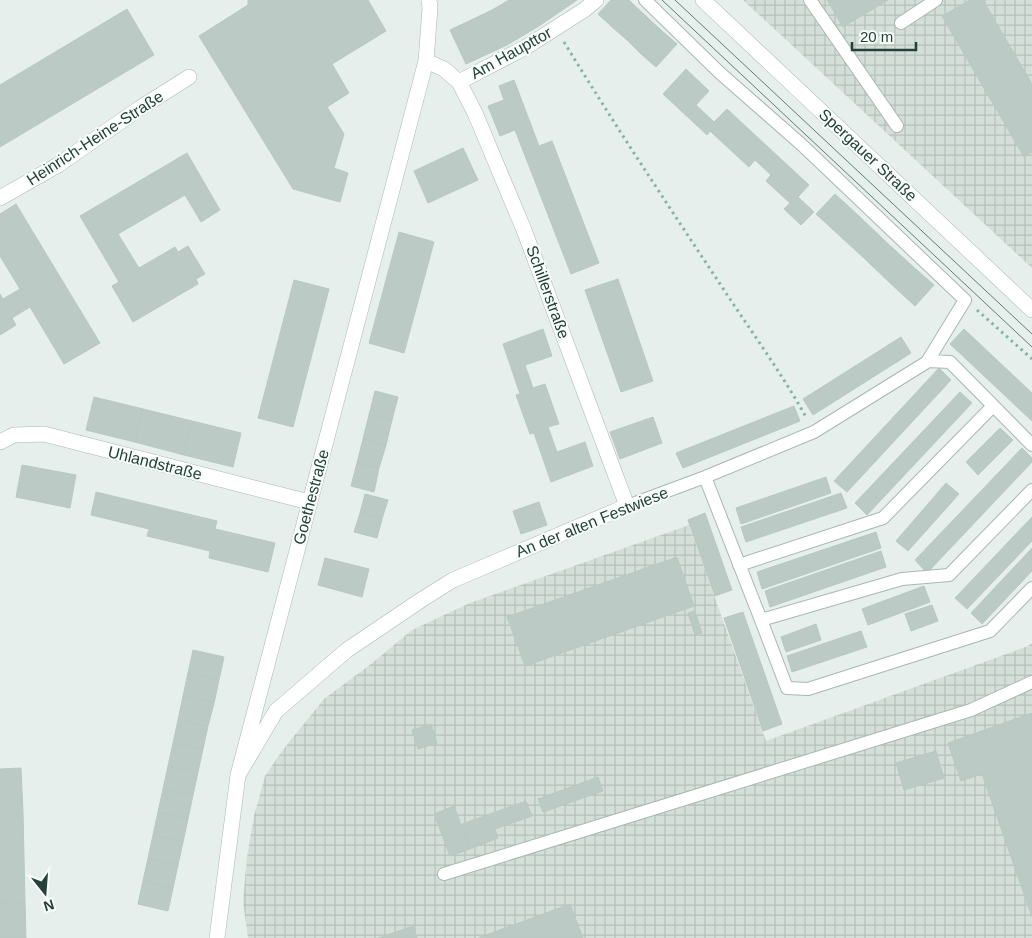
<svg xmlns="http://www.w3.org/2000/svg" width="1032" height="938" viewBox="0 0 1032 938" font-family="Arial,sans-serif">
	<defs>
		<pattern id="industrial-grid" width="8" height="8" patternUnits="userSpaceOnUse" patternTransform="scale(1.25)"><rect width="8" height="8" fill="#d4dfda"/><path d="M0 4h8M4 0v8" fill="none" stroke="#b6c1bc"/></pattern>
	</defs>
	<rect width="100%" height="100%" fill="#e6efeb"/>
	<path fill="url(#industrial-grid)" d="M743,0H1032V268Z
		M689,525L766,741L1028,646L1032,643V938H248L243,902L247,857L254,816L265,776L282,751L324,699L371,664L412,630L470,603Z"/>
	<path fill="#bbcac4" stroke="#b8c9c2" d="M248,0H368L386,31L332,64L349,93L327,107L344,134L334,168L348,173L340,202L293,189L199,36L248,5Z
		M509,0H577L539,26L507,45L466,64L450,30L492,10Z
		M611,0H629L633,4L612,27L598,14Z
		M827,0H888L843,27Z
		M970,0H983L1032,84V152L1024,157L942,16Z
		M633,4L648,18L627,40L612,27Z
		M127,9L154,55L0,147V85Z
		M648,18L662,31L641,54L627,40Z
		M662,31L677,44L656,67L641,54Z
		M686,69L709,91L696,105L714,122L727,109L809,185L798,197L814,212L801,225L784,209L790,203L766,181L771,175L755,160L749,167L710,131L707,135L663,94Z
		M514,80L539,146L552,141L599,263L571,274L515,130L500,136L488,106L504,100L499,86Z
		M463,148L478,180L428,203L414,171Z
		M187,153L220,210L201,222L185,195L118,234L139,268L175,247L178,252L188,246L205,274L196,279L198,284L133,322L112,286L119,282L80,216Z
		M835,194L860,217L841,237L816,214Z
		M16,204L100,343L64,364L30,307L12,318L16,325L0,335V294L3,299L20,289L0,256V214Z
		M860,217L884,240L866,260L841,237Z
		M399,232L434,242L404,353L369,343Z
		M884,240L909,263L890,283L866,260Z
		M909,263L934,285L915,306L890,283Z
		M618,279L653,381L621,392L585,290Z
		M294,280L329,289L293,427L258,418Z
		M543,329L552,356L525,365L533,388L545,384L559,424L548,427L557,452L585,442L593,466L551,482L534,433L530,434L516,395L520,394L503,344Z
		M964,329L1032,393V421L950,344Z
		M901,337L911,353L813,415L803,399Z
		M939,368L951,380L847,492L834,481Z
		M375,391L398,397L392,420L369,415Z
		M960,392L972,403L867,515L855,503Z
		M94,397L143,409L135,442L86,430Z
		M794,406L800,421L683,468L676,453Z
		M143,409L192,421L184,455L135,442Z
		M369,415L392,420L386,445L363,439Z
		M653,417L662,443L620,459L610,432Z
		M192,421L241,433L233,467L184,455Z
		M1000,428L1013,440L978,475L966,462Z
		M363,439L386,445L379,468L357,463Z
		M1022,448L1032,458V462L927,573L915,560Z
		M357,463L379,468L374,492L351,486Z
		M22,465L76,475L70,508L16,497Z
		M826,477L831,493L741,524L736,508Z
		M946,483L959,494L908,551L896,541Z
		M96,492L217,521L215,529L275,543L268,572L209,558L210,551L147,536L149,529L91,515Z
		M841,493L847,508L746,542L741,527Z
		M365,494L388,500L382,519L360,513Z
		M539,502L547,525L521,534L513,511Z
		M360,513L382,519L377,538L354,532Z
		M705,513L732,590L715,596L688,520Z
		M1032,517V541L967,609L955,598Z
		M876,532L881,548L762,589L757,572Z
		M1032,548V571L982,624L971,613Z
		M881,551L886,567L770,607L765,591Z
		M677,557L694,606L525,666L507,617Z
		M325,558L369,569L362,597L318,585Z
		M924,586L930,602L868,625L862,609Z
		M932,605L938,621L911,631L905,614Z
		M695,611L702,633L695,635L688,613Z
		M743,612L782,724L763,731L724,618Z
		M816,624L821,640L786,652L781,637Z
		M861,631L867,647L792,672L787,656Z
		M193,650L224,657L219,680L188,673Z
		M188,673L219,680L214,703L183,696Z
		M183,696L214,703L208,726L178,720Z
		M1032,713V917L982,774L961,781L948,743Z
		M178,720L208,726L203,749L173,743Z
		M431,724L437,743L418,749L412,730Z
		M173,743L203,749L198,772L168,766Z
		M936,751L944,778L904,790L896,763Z
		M168,766L198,772L193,795L163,789Z
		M21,768L23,813H0V769Z
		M598,777L603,791L543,812L538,799Z
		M163,789L193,795L188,819L158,812Z
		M526,801L532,816L495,829L498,838L470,849L462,824Z
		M454,806L470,849L450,856L434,814Z
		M158,812L188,819L183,842L153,835Z
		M0,813H23L24,858H0Z
		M153,835L183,842L178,865L148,858Z
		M0,858H24L25,902L0,903Z
		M148,858L178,865L173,888L143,881Z
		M143,881L173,888L168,911L138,904Z
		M25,902L26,938H0V903Z
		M570,904L583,938H478Z
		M413,926L417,938H378Z"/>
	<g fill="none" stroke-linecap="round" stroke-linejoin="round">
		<defs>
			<path id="lane" d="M810,0L897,126
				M901,23L936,0
				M927,362L928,361L950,362L1032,445
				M705,477L761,620L902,579L949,575L1032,490
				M627,506L705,477L814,432L927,362L965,300L802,145L720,73L645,0
				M739,565L883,518L993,406
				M761,620L787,688L808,689L990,631L1032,588
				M444,874L971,710L1032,682"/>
			<path id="street" d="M429,0L430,8L426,61L444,69L459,82L526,47L584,10L596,0
				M0,198L58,165L140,108L189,77
				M0,442L14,435L44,434L309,502
				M238,775L276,711L347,650L421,600L453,580L627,506L524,230L475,113L459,82
				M217,938L238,775L426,61"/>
			<path id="secondary" d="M703,0L1032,310"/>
		</defs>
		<use href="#lane" stroke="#a8b8b2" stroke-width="14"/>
		<use href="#street" stroke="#a8b8b2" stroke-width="16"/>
		<use href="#secondary" stroke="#a4bbb3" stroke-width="16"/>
		<path stroke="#86b3a5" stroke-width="3" stroke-dasharray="2.5 4" stroke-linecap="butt" d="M564,42C616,127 671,210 726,293C753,334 782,374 806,417
			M977,310L1032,359"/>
		<use href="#lane" stroke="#fff" stroke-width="12"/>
		<use href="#street" stroke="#fff" stroke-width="15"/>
		<use href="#secondary" stroke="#fff" stroke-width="15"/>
		<path stroke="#5f7d75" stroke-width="1" d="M662,0L1032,347
			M675,0L1032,334"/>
	</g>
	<g text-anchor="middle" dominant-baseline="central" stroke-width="4" stroke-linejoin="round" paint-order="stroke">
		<g font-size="16" fill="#24423a" stroke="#f7fbf9">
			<text transform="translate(511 53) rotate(-29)">Am Haupttor</text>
			<text transform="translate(95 138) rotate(-33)">Heinrich-Heine-Straße</text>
			<text transform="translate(868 155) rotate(43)">Spergauer Straße</text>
			<text transform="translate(548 292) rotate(70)">Schillerstraße</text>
			<text transform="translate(155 463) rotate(14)">Uhlandstraße</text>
			<text transform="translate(311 497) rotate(-75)">Goethestraße</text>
			<text transform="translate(592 522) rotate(-22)">An der alten Festwiese</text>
		</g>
	</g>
	<g transform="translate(45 893) rotate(163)" stroke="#f7fbf9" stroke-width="4" paint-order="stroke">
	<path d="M0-4L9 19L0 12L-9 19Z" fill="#24423a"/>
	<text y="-8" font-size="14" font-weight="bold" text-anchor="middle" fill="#24423a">N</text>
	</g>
	<path d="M852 42v8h64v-8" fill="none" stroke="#24423a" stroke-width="2.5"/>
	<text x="860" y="42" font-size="15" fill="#24423a" stroke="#f7fbf9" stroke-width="4" paint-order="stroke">20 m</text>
</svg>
